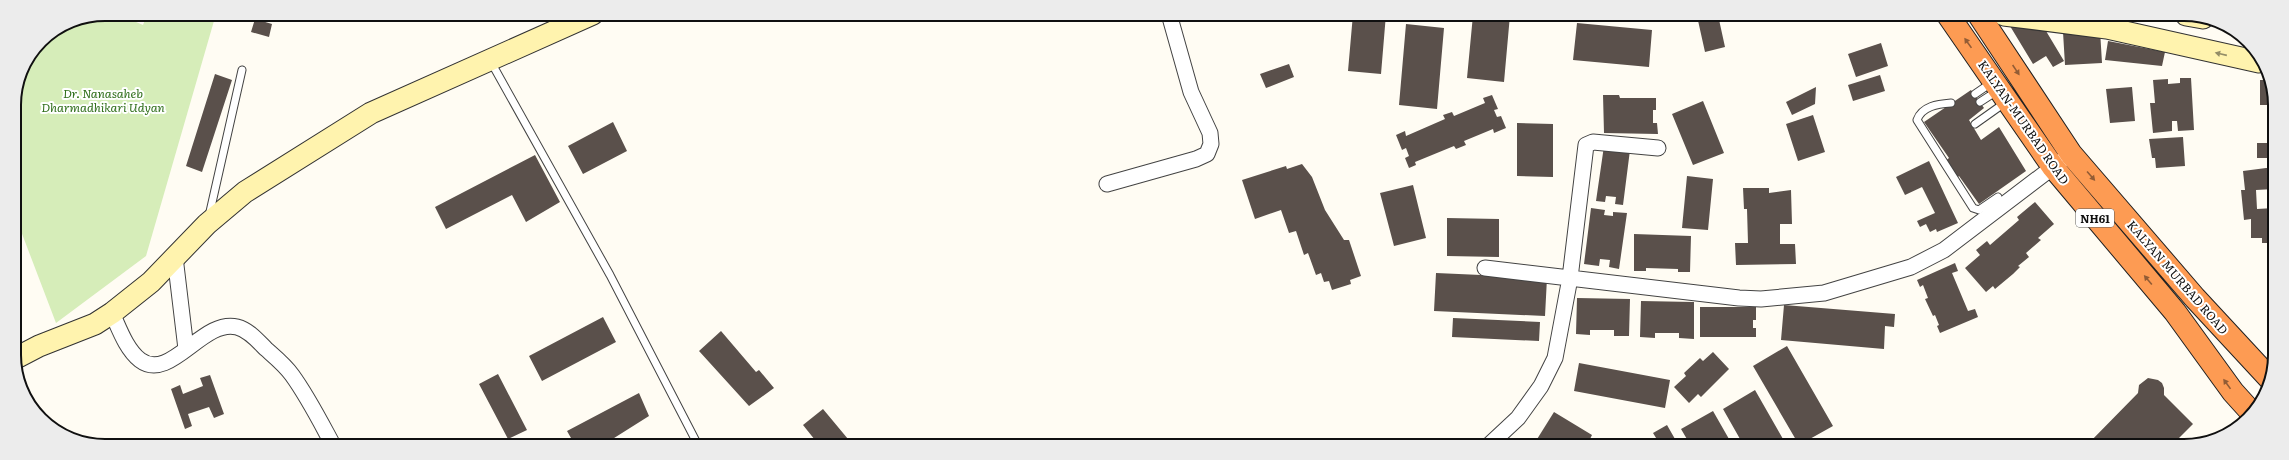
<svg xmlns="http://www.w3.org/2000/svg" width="2289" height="460" viewBox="0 0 2289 460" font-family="Literata,serif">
	<rect width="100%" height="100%" fill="#fffcf3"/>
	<path fill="#d6edb9" d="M105,14H118L143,25L147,14H216L146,256L56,323L16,218L19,77C24,56 50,29 71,21C81,17 94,16 105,14Z"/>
	<path fill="#5a504b" d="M1353,14H1386L1381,74L1348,71Z
		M1473,15H1510L1504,82L1467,78Z
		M1702,15H1718L1725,47L1705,52L1697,16Z
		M255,19L272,24L269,37L251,32Z
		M2040,21L2064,61L2053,67L2046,56L2033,64L2010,26Z
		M1577,23L1652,30L1649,67L1573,60Z
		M1406,24L1444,28L1437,109L1399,105Z
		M2100,30L2102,63L2065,65L2063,32Z
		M2108,41L2165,52L2162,66L2105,60Z
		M1881,43L1888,66L1856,77L1848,54Z
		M1289,64L1294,77L1266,88L1260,74Z
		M215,74L232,80L202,172L186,166Z
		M1880,75L1885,91L1853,101L1848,85Z
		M2180,78H2191L2194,130L2178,131L2177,121H2172V131L2153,133L2150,103H2155L2153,80L2168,79V84L2180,83Z
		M2260,80H2269L2273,87V158H2257V143H2269V105H2260Z
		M1816,87L1815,104L1792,115L1786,102Z
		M2132,87L2135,121L2110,123L2106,89Z
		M1971,90L1984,108L1969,120L1981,140L1999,127L2026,171L1979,204L1959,176L1956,179L1944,162L1949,158L1924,122Z
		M1492,95L1498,109L1494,110L1497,117L1501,116L1506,128L1494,133L1493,129L1464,141L1466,145L1456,149L1454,146L1415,162L1416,165L1409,168L1405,158L1409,156L1406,148L1402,150L1396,135L1405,131L1406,136L1445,119L1443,115L1452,112L1454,116L1485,103L1483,98Z
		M1603,95H1619L1620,98H1656V110H1653V123H1657L1658,134L1604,133Z
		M1703,101L1724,153L1693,165L1672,114Z
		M1813,115L1825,152L1798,161L1786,124Z
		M613,122L627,151L583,174L568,146Z
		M1517,123L1553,124V177L1517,176Z
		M2183,137L2185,166L2156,168L2155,158H2152L2149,139Z
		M1604,146L1611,151L1621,152V149L1630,150L1623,205L1615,204L1616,197L1606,196L1605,202L1596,201Z
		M535,155L560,202L526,222L512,195L446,229L435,207Z
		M1929,161L1958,223L1937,232L1936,229L1930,232L1926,224L1920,227L1917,221L1935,213L1922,187L1905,195L1896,177Z
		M1302,164L1312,177L1325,210L1344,240H1349L1361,276L1350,280L1351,284L1332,290L1329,281L1324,282L1321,273L1316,275L1308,253L1304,255L1296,231L1289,233L1281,210L1255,219L1242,180L1286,166L1287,169Z
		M2266,168H2273L2274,189L2256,190L2257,209L2274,208V243H2262V238H2251V219L2244,220L2241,190H2245L2243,171Z
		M1687,176L1713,179L1708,230L1682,228Z
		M1413,185L1426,238L1394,246L1380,193Z
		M1743,188H1769V193L1791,190L1792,224H1780V244H1795L1796,264L1736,265L1735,243H1748L1747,209H1744Z
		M2035,202L2054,224L2038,238L2041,240L2026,253L2029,257L2018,266L2020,267L2013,274L1995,289L1993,286L1986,292L1965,268L1980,255L1976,250L1987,241L1990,245L2019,220L2017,217Z
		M1591,208L1605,210L1604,215L1613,216V212L1627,213L1619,269L1609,267L1610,260L1600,259L1599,266L1584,264Z
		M1447,218L1499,219V257L1447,256Z
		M1634,234L1691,236L1690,272H1678V269L1646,268V271H1634Z
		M1955,263L1958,271L1952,273L1968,311L1975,309L1978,317L1940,333L1937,326L1939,325L1935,315L1933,316L1925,299L1928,298L1923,285L1920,287L1917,280Z
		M1436,273L1547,278L1545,316L1434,311Z
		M1577,298L1630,299L1629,336H1614V330H1590V335L1576,334Z
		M1641,301L1694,302V339L1679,338V333H1655V338L1640,337Z
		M1784,305L1895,314L1894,327L1885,326L1884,349L1781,340Z
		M1700,307H1756V320H1753V328H1756V337H1700Z
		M603,317L616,342L542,381L529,356Z
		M1453,318L1540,322L1539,341L1452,337Z
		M721,331L756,372L759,370L774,388L749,406L699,351Z
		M1787,346L1833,426L1799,445L1753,366Z
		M1713,352L1729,369L1701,397L1698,394L1689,403L1674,387L1686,376L1684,373L1700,358L1703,361Z
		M1579,363L1670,380L1665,408L1574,391Z
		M498,374L527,430L508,439L479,384Z
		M210,375L224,414L214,418L209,407L188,414L192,426L185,429L171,389L180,385L183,394L203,386L200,378Z
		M2148,378L2158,380L2162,383L2164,388V395L2193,424L2171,446H2086L2138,393L2139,385Z
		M1755,390L1787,446H1744L1723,409Z
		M639,393L649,416L603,445H575L567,431Z
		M823,409L853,445H819L803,425Z
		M1713,411L1733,446H1691L1681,429Z
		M1554,412L1592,435L1589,441L1596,446H1537L1534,444Z
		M1667,425L1679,446H1661L1653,433Z"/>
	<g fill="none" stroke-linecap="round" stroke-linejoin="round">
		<defs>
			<path id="lane" d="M491,62L610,275L698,445
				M1975,94L1991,83
				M1980,102L1997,91
				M1951,103C1938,104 1922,106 1917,120L1973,208L1979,210L1998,197
				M1975,124L2006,102
				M209,216L242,70"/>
			<path id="street" d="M1107,184L1196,159L1207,154L1211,144L1210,133L1191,92L1169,14
				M175,257L186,349
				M1485,268L1739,298L1761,299L1824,293L1911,267L1944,250L2061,161
				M112,313C119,328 126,349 140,360C170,383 203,318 237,327C249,330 258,341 266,349C275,357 285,365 292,375C308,397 320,421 333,445
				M1488,446L1518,418L1541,386L1555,358L1570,278L1586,145L1593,142L1658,148"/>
			<path id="secondary" d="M2004,15L2107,28L2259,62
				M2186,15L2203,18
				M16,358L39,346L95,324L112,313L151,282L207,224L245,192L371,113L593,14"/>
			<path id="highway" d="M1948,15L2053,167L2175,312L2233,392L2252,413
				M1979,15L2071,154L2195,298L2271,380"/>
		</defs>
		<use href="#lane" stroke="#434343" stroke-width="9"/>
		<use href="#street" stroke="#434343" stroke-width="17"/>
		<use href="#secondary" stroke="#323232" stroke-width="23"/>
		<use href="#highway" stroke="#212121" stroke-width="24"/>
		<use href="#lane" stroke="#fff" stroke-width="7"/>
		<use href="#street" stroke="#fff" stroke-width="15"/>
		<use href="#secondary" stroke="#fff3ae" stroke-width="21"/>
		<use href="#highway" stroke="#fd9b53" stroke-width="22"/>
	</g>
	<defs><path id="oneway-solid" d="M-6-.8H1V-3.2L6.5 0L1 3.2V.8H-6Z"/></defs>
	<g fill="#925c35">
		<use href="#oneway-solid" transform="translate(1968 43) rotate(-125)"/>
		<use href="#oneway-solid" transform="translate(2016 70) rotate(56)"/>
		<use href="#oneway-solid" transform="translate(2091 176) rotate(49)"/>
		<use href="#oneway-solid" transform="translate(2148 280) rotate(-130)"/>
		<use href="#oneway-solid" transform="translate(2227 384) rotate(-126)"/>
	</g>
	<use fill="#938d67" href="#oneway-solid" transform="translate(2221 54) rotate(-167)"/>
	<g text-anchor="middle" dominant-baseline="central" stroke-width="4" stroke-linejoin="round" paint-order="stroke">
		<rect fill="#fff" stroke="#585858" stroke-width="1" x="2076" y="209" width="38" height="18" rx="3"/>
		<g font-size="11" font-weight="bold" fill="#101010">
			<text x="2095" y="218">NH61</text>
		</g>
		<g font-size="12" font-style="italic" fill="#2f6e1a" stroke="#fff">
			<text x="103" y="93">Dr. Nanasaheb<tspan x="103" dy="14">Dharmadhikari Udyan</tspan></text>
		</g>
		<g font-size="12" fill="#101010" stroke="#fff">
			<text transform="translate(2024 122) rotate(55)">KALYAN-MURBAD ROAD</text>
			<text transform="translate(2178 277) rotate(49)">KALYAN MURBAD ROAD</text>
		</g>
	</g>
	<path d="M0 0H2289V460H0ZM105 21H2184A84 84 0 0 1 2268 105V355A84 84 0 0 1 2184 439H105A84 84 0 0 1 21 355V105A84 84 0 0 1 105 21Z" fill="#ececec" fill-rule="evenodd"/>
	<path fill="none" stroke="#101010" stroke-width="2" d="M105 21H2184A84 84 0 0 1 2268 105V355A84 84 0 0 1 2184 439H105A84 84 0 0 1 21 355V105A84 84 0 0 1 105 21Z"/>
</svg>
